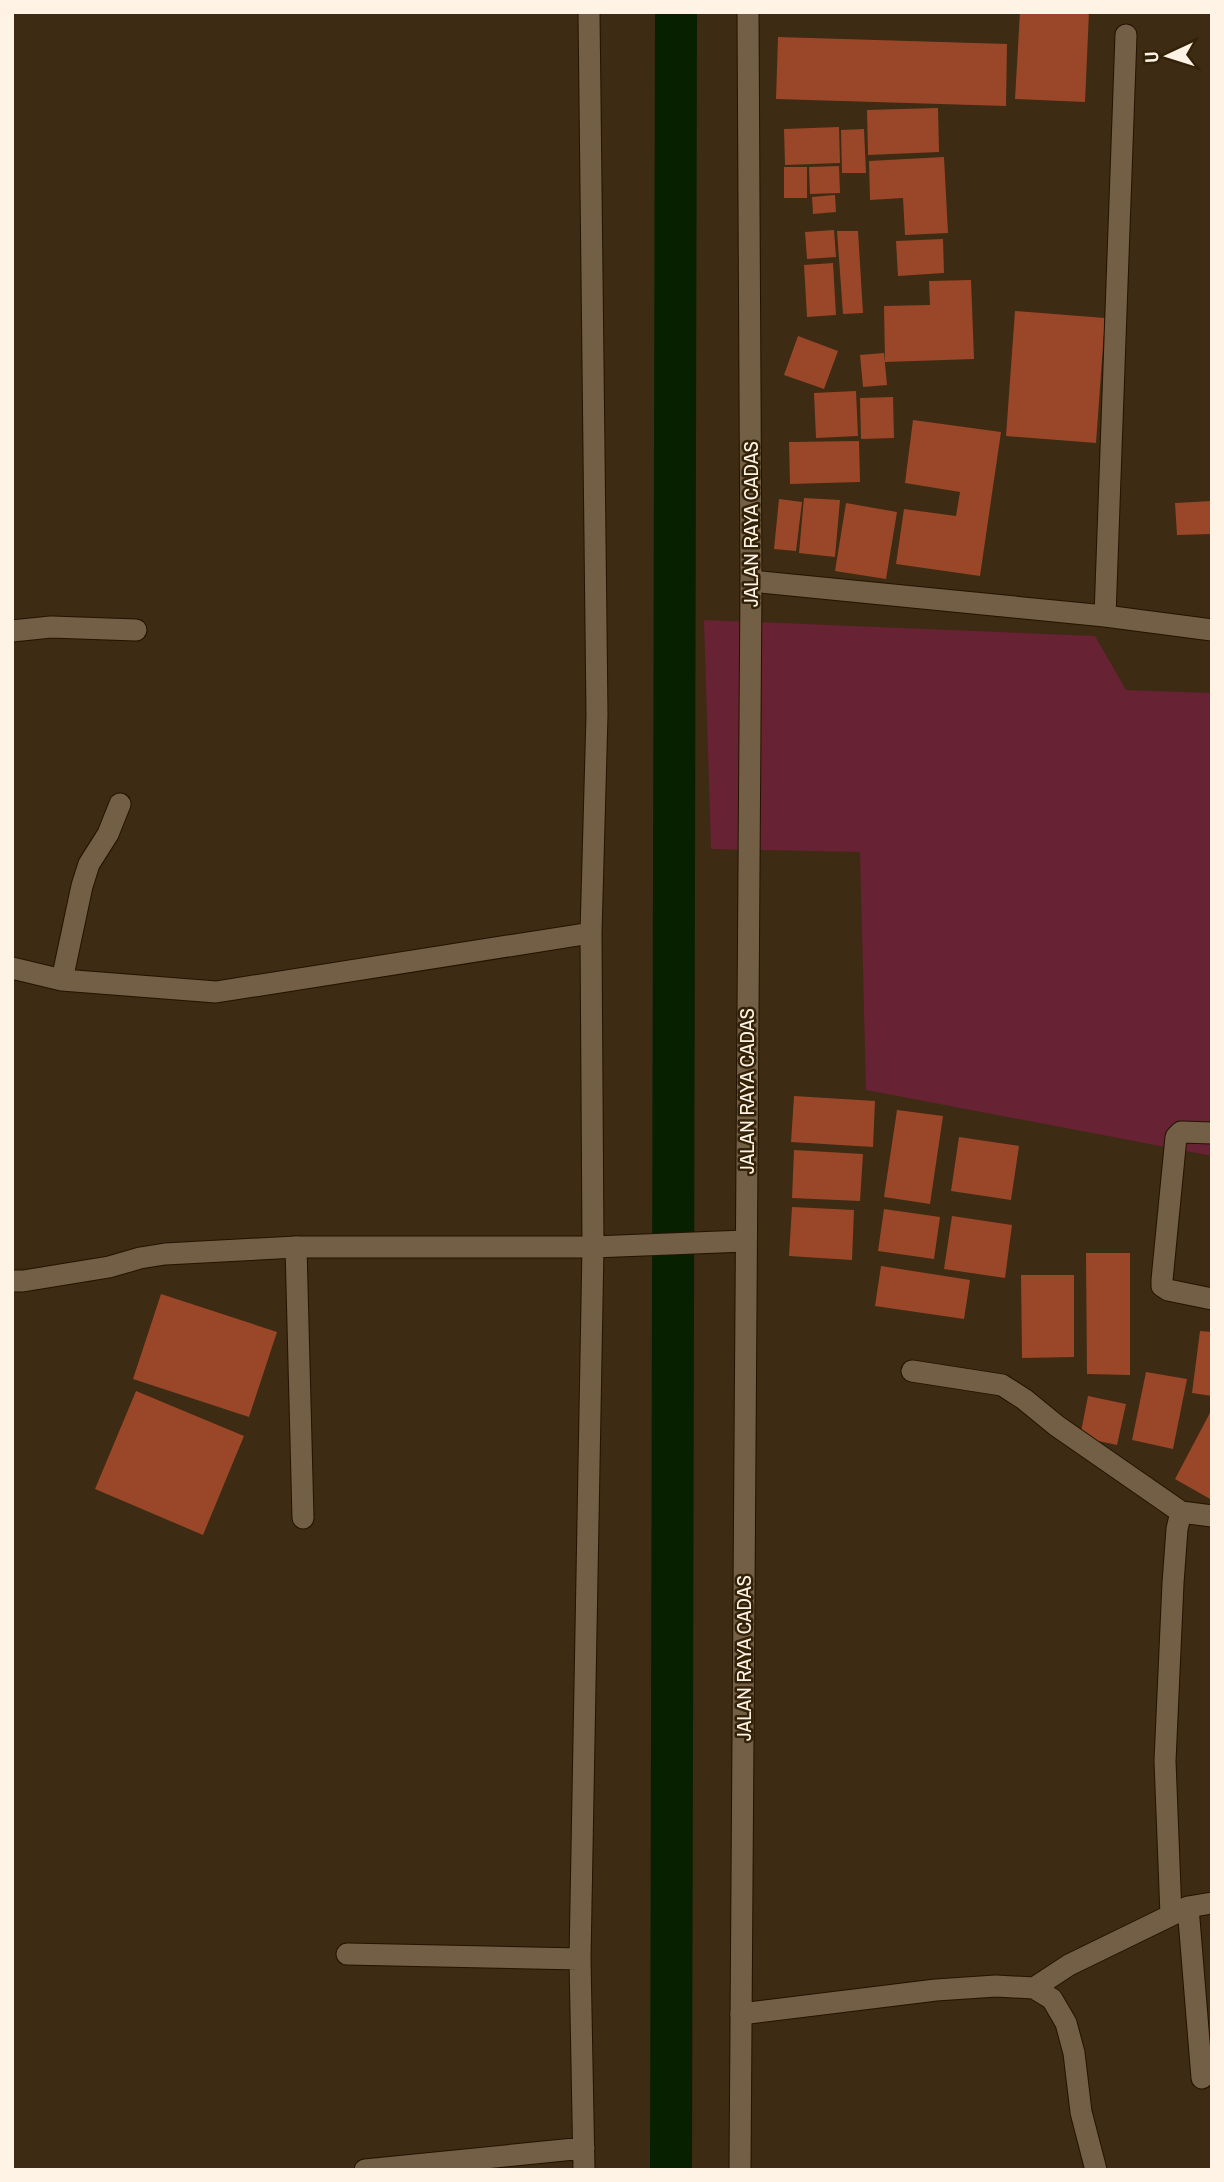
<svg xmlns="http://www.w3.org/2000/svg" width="1224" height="2182" viewBox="0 0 1224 2182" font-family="'Archivo Narrow',sans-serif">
	<rect width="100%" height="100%" fill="#3d2b13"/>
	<path fill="#672233" d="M704,620L1095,636L1126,690L1212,693V1156L866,1090L860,852L711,849Z"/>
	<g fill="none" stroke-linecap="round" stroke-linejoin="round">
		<path stroke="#072100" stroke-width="42" d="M671,2170L676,12"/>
	</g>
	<path fill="#994728" d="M1020,12H1089L1085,102L1015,99Z
		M778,37L1007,44L1006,106L776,99Z
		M938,108L939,152L868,155L867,110Z
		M839,127L840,163L785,165L784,129Z
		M864,129L866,173H842L841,130Z
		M944,157L948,233L905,235L903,198L870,200L869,161Z
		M839,166L840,193L810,194L809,167Z
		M784,167H807V198H784Z
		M835,195L836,212L813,214L812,197Z
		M834,230L836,257L807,259L805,232Z
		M837,231H858L863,313L843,314Z
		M943,239L944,273L898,276L896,241Z
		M833,263L836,315L807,317L804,265Z
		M971,280L974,359L885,362L884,306L930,305L929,281Z
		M1015,311L1105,318L1096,443L1006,436Z
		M798,336L838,351L824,389L784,375Z
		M884,353L887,385L863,387L860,355Z
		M856,391L858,436L816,438L814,393Z
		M893,397L894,438L861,439L860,398Z
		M913,420L1001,432L980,576L896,564L904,509L956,516L960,492L905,483Z
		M859,441L860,482L790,484L789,442Z
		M804,498L840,500L835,557L799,553Z
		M779,499L802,502L796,551L774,549Z
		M1212,501V534L1177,535L1175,503Z
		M846,503L897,512L886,579L835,571Z
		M794,1096L875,1101L873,1147L791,1142Z
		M897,1110L943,1116L930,1204L884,1197Z
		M959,1137L1019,1146L1011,1200L951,1191Z
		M794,1150L863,1154L860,1201L792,1198Z
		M792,1207L854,1210L852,1260L789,1256Z
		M884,1209L940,1217L934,1259L878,1251Z
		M952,1216L1012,1225L1005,1278L944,1269Z
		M1086,1253H1130V1375L1087,1374Z
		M881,1266L970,1280L964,1319L875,1306Z
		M1021,1275H1074V1357L1022,1358Z
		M161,1294L277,1332L249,1417L133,1379Z
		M1200,1331L1212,1332V1396L1192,1393Z
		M1146,1372L1187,1379L1173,1449L1132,1440Z
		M136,1391L244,1436L203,1535L95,1489Z
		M1088,1396L1126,1404L1117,1445L1080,1437Z
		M1212,1409V1500L1175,1479Z"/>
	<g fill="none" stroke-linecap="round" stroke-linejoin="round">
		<defs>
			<path id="lane" d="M296,1247L303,1518"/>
			<path id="street" d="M751,581L1105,616L1212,630
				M1105,616L1126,35
				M12,631L51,627L136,630
				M12,968L62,980L216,992L591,933
				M62,980L82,886L89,864L108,834L120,804
				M1212,1133L1181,1132L1176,1137L1162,1280V1286L1168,1290L1212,1299
				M12,1281H23L109,1267L140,1258L165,1254L296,1247H593L745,1241
				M912,1371L1002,1385L1024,1399L1057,1426L1181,1512L1212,1516
				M1188,1907L1202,2078
				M1171,1915L1165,1761L1173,1583L1177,1529L1181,1512
				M347,1954L580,1959
				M1034,1988L1069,1965L1188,1907L1212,1903
				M741,2014L936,1990L996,1986L1034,1988L1052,1999L1066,2023L1074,2053L1081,2112L1096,2170
				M365,2170L584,2148
				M584,2170L580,1959L593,1247L591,933L597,715L589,12"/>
			<path id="secondary" d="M740,2170L751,581L748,12"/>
		</defs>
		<use href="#lane" stroke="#241300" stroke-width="23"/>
		<use href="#street" stroke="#241300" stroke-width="23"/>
		<use href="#secondary" stroke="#241300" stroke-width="23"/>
		<use href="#lane" stroke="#735f45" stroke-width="21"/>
		<use href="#street" stroke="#735f45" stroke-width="21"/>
		<use href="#secondary" stroke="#735f45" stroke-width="21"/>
	</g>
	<g text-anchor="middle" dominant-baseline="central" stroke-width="5" stroke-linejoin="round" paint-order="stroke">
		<g font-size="21" fill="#fef3e4" stroke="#332108">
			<text transform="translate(750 524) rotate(-90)">JALAN RAYA CADAS</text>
			<text transform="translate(746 1091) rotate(-90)">JALAN RAYA CADAS</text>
			<text transform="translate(743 1658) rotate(-90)">JALAN RAYA CADAS</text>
		</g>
	</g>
	<rect width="1224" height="2182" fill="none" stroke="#fef3e4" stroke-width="28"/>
	<g transform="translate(1168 56) rotate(266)" stroke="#332108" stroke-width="5" paint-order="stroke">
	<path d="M0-5L12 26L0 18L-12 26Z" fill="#fef3e4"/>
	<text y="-10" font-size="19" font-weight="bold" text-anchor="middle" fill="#fef3e4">U</text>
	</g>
</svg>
